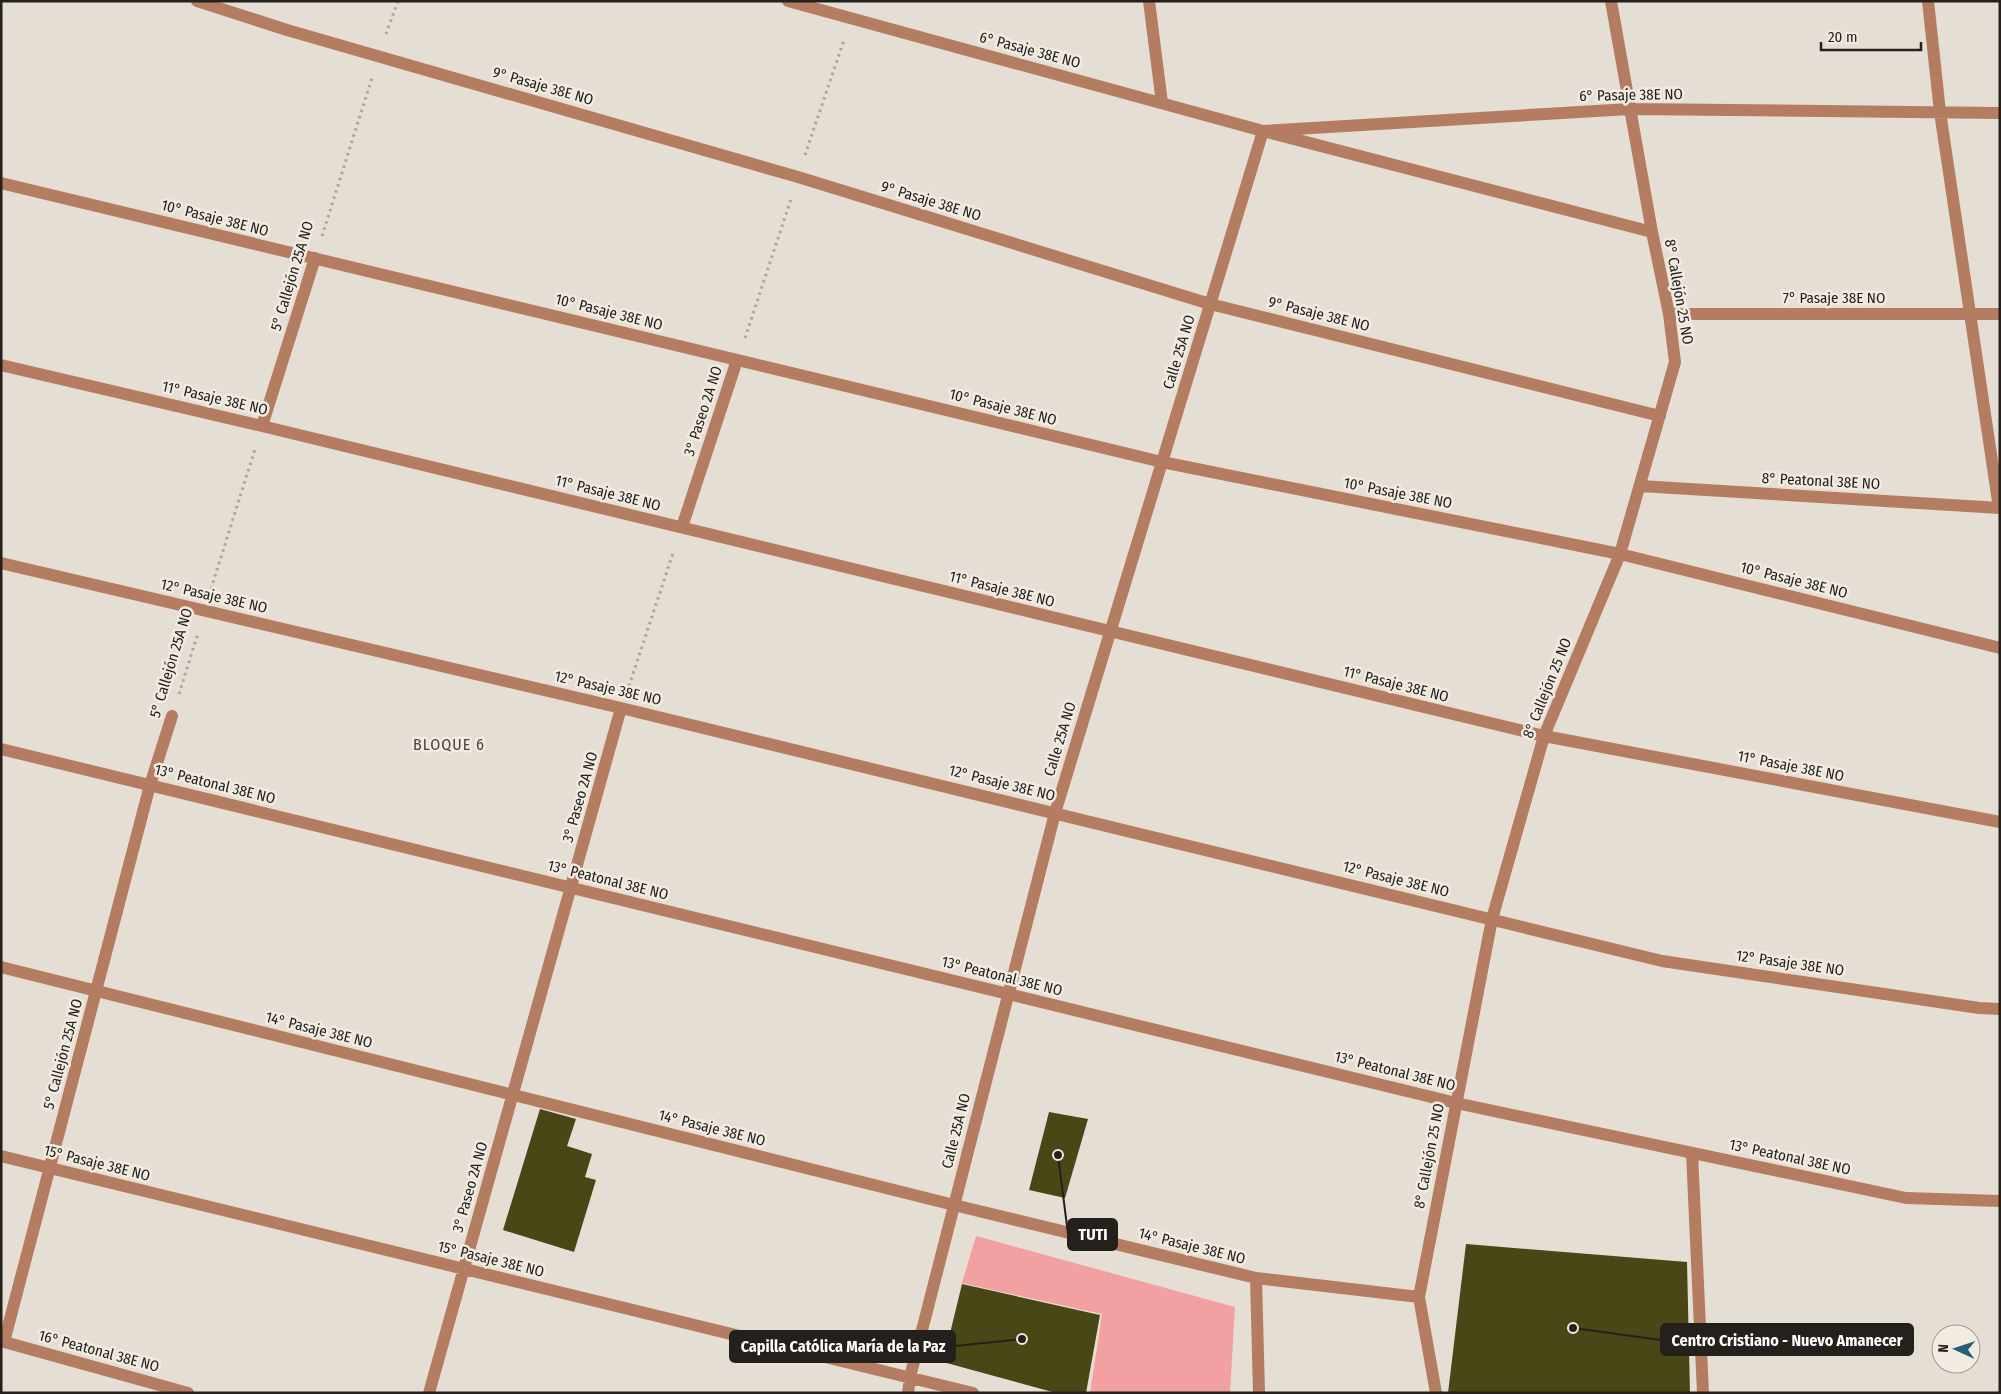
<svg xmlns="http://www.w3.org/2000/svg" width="2001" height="1394" viewBox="0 0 2001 1394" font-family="'Fira Sans Condensed',sans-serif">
	<rect width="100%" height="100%" fill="#e5ded4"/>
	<path fill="#f2a0a2" d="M976,1236L1235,1307L1230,1393H1090L1102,1314L962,1283Z"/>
	<path fill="#484715" d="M540,1109L576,1119L567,1146L592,1154L585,1177L596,1180L574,1252L503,1230Z
		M1049,1112L1088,1119L1065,1198L1029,1190Z
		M1466,1244L1687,1262L1690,1393H1448Z
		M962,1284L1100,1315L1086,1393H1056L943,1362Z"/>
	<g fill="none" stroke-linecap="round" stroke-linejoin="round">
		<path stroke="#aba59d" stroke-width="3" stroke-dasharray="2.5 4" stroke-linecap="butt" d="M386,34L398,1
			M805,155L844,40
			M322,236L372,78
			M745,338L791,199
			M211,589L255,449
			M629,686L674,550
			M179,694L198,633"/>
		<path stroke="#b47d61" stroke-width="12" d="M197,1L287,30L798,177L1210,304L1660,416
			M788,1L1263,131L1652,232
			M1149,1L1162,103
			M1928,1L1940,112L1999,508
			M1,183L1162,462L1620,554L2000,648
			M1669,314H2000
			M1,365L262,426L1544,736L2000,822
			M262,426L315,258
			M1640,486L2000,508
			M682,527L737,360
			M1,563L621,708L1662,961L1979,1008L2000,1009
			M1,749L1456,1103L1906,1198L2000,1201
			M1,967L954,1205L1256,1278L1419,1297
			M1692,1153L1703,1393
			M1,1156L973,1393
			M1256,1278L1259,1393
			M1,1341L188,1393
			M4,1342L150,785L172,716
			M429,1393L621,708
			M908,1393L910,1377L1055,813L1263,131L1630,109L2000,113
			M1436,1393L1419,1297L1492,919L1544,736L1620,554L1675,362L1669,314L1652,232L1611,1"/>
	</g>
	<g text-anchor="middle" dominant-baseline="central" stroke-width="5" stroke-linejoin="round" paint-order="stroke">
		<g font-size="15" fill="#24211d" stroke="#f2ebe1">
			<text transform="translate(1030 50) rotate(15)">6° Pasaje 38E NO</text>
			<text transform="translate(543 86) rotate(16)">9° Pasaje 38E NO</text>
			<text transform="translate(1631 95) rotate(-1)">6° Pasaje 38E NO</text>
			<text transform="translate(931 201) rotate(17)">9° Pasaje 38E NO</text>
			<text transform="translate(215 218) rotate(14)">10° Pasaje 38E NO</text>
			<text transform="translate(292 276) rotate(-73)">5° Callejón 25A NO</text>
			<text transform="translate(1679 292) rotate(80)">8° Callejón 25 NO</text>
			<text x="1834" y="298">7° Pasaje 38E NO</text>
			<text transform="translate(609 312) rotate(14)">10° Pasaje 38E NO</text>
			<text transform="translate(1319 314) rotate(14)">9° Pasaje 38E NO</text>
			<text transform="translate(1179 352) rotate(-73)">Calle 25A NO</text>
			<text transform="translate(215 398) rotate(13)">11° Pasaje 38E NO</text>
			<text transform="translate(1003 407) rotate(14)">10° Pasaje 38E NO</text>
			<text transform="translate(703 411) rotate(-72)">3° Paseo 2A NO</text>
			<text transform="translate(1821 481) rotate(3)">8° Peatonal 38E NO</text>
			<text transform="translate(608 493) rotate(14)">11° Pasaje 38E NO</text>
			<text transform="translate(1398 493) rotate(11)">10° Pasaje 38E NO</text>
			<text transform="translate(1794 580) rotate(14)">10° Pasaje 38E NO</text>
			<text transform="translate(1002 589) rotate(14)">11° Pasaje 38E NO</text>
			<text transform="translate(214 596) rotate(13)">12° Pasaje 38E NO</text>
			<text transform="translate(171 663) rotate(-73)">5° Callejón 25A NO</text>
			<text transform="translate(1396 684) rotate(14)">11° Pasaje 38E NO</text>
			<text transform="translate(608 688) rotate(13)">12° Pasaje 38E NO</text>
			<text transform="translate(1547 688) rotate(-68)">8° Callejón 25 NO</text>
			<text transform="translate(1060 739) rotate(-73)">Calle 25A NO</text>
			<text transform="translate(1791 766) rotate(11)">11° Pasaje 38E NO</text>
			<text transform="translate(1002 783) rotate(14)">12° Pasaje 38E NO</text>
			<text transform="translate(215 784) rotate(14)">13° Peatonal 38E NO</text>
			<text transform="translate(580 797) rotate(-74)">3° Paseo 2A NO</text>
			<text transform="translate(1396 879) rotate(14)">12° Pasaje 38E NO</text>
			<text transform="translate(608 880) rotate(14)">13° Peatonal 38E NO</text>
			<text transform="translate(1790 963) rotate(8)">12° Pasaje 38E NO</text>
			<text transform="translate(1002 976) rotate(14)">13° Peatonal 38E NO</text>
			<text transform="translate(319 1030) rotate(14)">14° Pasaje 38E NO</text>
			<text transform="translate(63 1054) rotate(-75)">5° Callejón 25A NO</text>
			<text transform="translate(1395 1071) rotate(14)">13° Peatonal 38E NO</text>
			<text transform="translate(712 1128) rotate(14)">14° Pasaje 38E NO</text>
			<text transform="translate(956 1131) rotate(-76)">Calle 25A NO</text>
			<text transform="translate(1429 1156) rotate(-79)">8° Callejón 25 NO</text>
			<text transform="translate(1790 1157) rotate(12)">13° Peatonal 38E NO</text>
			<text transform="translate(97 1163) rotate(14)">15° Pasaje 38E NO</text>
			<text transform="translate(470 1187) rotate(-74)">3° Paseo 2A NO</text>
			<text transform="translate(1192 1246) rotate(14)">14° Pasaje 38E NO</text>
			<text transform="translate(491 1259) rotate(14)">15° Pasaje 38E NO</text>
			<text transform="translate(99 1351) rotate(15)">16° Peatonal 38E NO</text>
		</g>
		<g font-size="16" letter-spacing="1" fill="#4b453d" stroke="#f2ebe1">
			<text x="449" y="744">BLOQUE 6</text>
		</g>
	</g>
	<path fill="none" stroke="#24211d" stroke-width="2" d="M1058 1155L1068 1234M1573 1328L1661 1340M1022 1339L955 1346"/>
	<g fill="#24211d" stroke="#f2ebe1" stroke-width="2">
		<circle cx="1058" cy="1155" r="5"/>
		<circle cx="1573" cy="1328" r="5"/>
		<circle cx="1022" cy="1339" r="5"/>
	</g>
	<g fill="#24211d" stroke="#24211d" stroke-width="2">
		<rect x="1068" y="1219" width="49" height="31" rx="5"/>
		<rect x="1661" y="1324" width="252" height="31" rx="5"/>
		<rect x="730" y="1331" width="225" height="31" rx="5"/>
	</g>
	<g font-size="16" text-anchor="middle" font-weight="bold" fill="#fff">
		<text x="1093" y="1240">TUTI</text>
		<text x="1787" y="1346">Centro Cristiano - Nuevo Amanecer</text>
		<text x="843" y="1352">Capilla Católica María de la Paz</text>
	</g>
	<rect width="2001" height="1394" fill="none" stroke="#24211d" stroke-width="5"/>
	<g transform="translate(1956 1349) rotate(273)"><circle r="24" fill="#f2ebe1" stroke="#a09a93"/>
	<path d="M0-4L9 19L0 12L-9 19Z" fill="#256078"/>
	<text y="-8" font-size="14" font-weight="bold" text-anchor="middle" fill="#24211d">N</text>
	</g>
	<path d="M1821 42v8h100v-8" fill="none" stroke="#24211d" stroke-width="2.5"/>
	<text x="1828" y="42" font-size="15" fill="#24211d" stroke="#f2ebe1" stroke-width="4" paint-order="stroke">20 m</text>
</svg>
